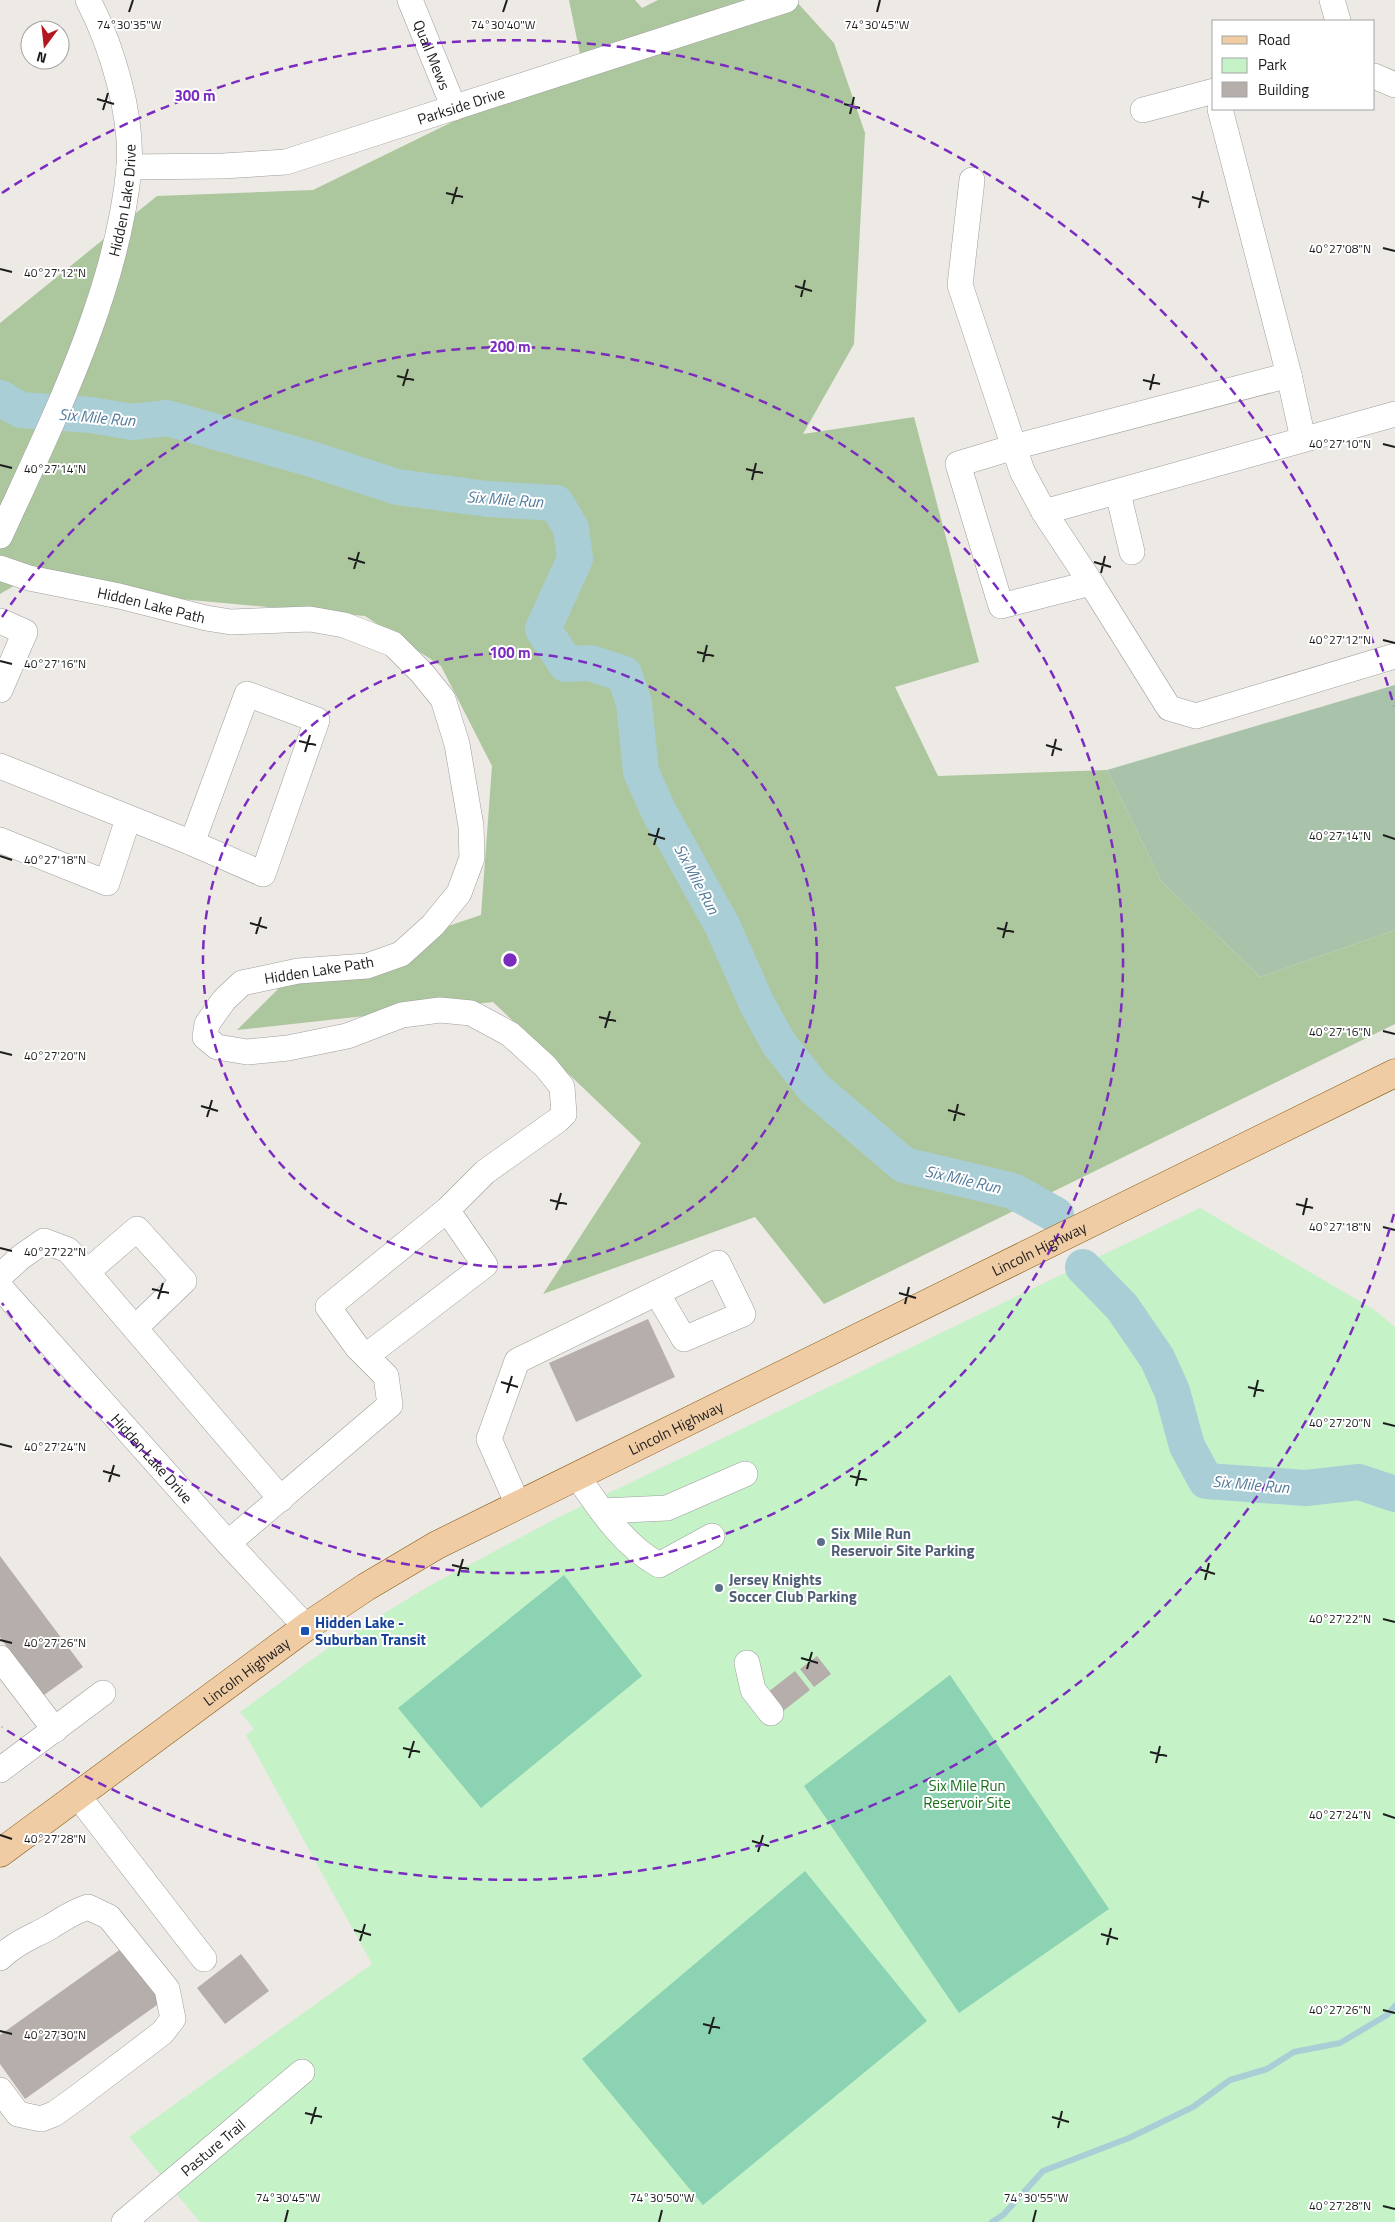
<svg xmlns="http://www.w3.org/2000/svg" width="1395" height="2222" viewBox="0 0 1395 2222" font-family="'Titillium Web',sans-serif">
	<rect width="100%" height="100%" fill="#ede9e4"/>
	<path fill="#acc79d" d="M569,0H635L642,8L658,0H795L834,43L865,133L854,344L803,434L914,417L979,662L895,687L938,776L1107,770L1161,881L1260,977L1395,930V1024L824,1304L755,1217L543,1294L641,1143L493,1002L237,1030L287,980L481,915L492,766L441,666L365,616L17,584L0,594V323L157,196L313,190L581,59Z"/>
	<path fill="#a8c3aa" d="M1395,685V930L1260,977L1161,881L1107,770Z"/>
	<path fill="#c5f2c7" d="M1200,1208L1373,1309L1395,1327V2222H200L129,2137L372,1964L246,1735L254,1729L240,1712L338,1641L431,1585L559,1517Z"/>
	<path fill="#8bd3b3" d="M564,1575L642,1676L481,1808L398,1708Z
		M950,1675L1109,1909L959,2013L804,1786Z
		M805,1871L927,2021L703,2205L582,2059Z"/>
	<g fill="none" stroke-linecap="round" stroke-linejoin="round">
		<path stroke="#a9ced6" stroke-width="6" d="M992,2222L1003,2215L1043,2171L1129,2138L1193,2107L1230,2080L1267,2069L1294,2052L1340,2043L1387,2015L1395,2006"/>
		<path stroke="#a9ced6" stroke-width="36" d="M0,398L21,410L91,415L132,422L167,418L308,458L397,487L488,499L556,503L571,528L575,559L543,629L566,664L590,663L624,674L634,703L641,772L658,810L722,925L757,1004L779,1044L814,1088L904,1165L1013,1191L1056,1215
			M1083,1267L1122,1307L1157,1358L1172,1391L1187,1446L1206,1481L1306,1488L1359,1482L1395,1494"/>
	</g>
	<path fill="#b6aeaa" d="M648,1319L675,1377L576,1422L549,1363Z
		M0,1556L83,1667L44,1695L29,1675L27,1676L0,1637Z
		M817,1656L831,1674L814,1687L800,1669Z
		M795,1671L810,1690L778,1715L763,1696Z
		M125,1946L164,2000L25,2099L0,2064V2035Z
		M241,1954L269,1991L225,2024L197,1988Z"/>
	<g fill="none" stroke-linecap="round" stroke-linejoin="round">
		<defs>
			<g id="minor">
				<path id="s1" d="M410,0L454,108"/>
				<path d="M1332,0L1338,21"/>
				<path d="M1374,76L1395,85"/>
				<path d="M1220,109L1289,375L1303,439"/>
				<path d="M1143,110L1214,91"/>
				<path id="s2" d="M129,167L223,166L286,162L786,0"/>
				<path d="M972,180L960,285L1022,471L1044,512L1395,414"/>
				<path d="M1118,493L1132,552"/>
				<path d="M1044,512L1091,583L1169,708L1196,716L1395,656"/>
				<path id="s3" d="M0,536C52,422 117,294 129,168C133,116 112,46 88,0"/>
				<path id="s4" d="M0,568L29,578L119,596L206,618L231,622L310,619L344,625L393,644L422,673L443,699L457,744L471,826L472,858L459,893L433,925L401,954L367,966L298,971L242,983L224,1000L207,1024L205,1037L217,1047L247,1052L288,1048L347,1036L402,1015L440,1010L471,1013L510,1034L546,1067L562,1087L564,1114L558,1120L485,1172L447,1210L328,1307L357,1347L386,1376L390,1405L228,1543"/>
				<path d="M1091,583L1001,606L958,464L1014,447L1289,375"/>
				<path d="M0,621L25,632L0,690"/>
				<path d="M247,694L317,720L263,874L192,843Z"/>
				<path d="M0,766L192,843"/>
				<path d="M0,840L107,883L128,819"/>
				<path d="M87,1272L137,1229L184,1281L135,1328"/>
				<path d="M0,1276L21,1257L44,1241L68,1250L281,1499"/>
				<path id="s5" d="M0,1287L228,1543L306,1627"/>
				<path d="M366,1356L485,1265L447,1210"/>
				<path d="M577,1476C600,1509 623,1545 659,1565L712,1536"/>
				<path d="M518,1505L489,1439L517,1361L718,1263L743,1314L684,1339L657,1293"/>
				<path d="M602,1511L667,1508L745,1474"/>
				<path d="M0,1658L55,1730"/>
				<path d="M747,1663L753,1690L771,1713"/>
				<path d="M0,1770L103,1693"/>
				<path d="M78,1796L204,1959"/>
				<path d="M0,1958C15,1943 32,1937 50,1927C63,1919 74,1911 88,1907L109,1917L167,1989L173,2019L162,2033L75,2099L54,2114L41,2119L18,2114L0,2090"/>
				<path id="s6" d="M124,2222L302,2072"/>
			</g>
			<g id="major">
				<path id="s7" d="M0,1853L306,1627L366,1587L437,1545L1395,1073"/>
			</g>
		</defs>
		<use href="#minor" stroke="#9e9e9e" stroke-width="26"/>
		<use href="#major" stroke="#855811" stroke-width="29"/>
		<use href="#minor" stroke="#fff" stroke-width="25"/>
		<use href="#major" stroke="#f0cca5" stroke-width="28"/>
	</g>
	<path fill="none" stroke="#1d1d1d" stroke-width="2" d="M129,12L133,0M503,12L507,0M877,12L880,0M97,99L114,104M844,104L860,108M103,110L108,93M850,114L854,97M446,193L463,197M1192,197L1209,202M452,204L457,187M1199,208L1203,191M1383,248L1395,251M0,269L12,272M795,286L812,291M801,297L805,280M397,376L414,380M1143,380L1160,384M403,386L408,369M1150,390L1154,374M1383,444L1395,447M0,465L12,468M746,469L763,473M752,480L756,463M348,558L365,563M1094,562L1111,567M354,569L359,552M1101,573L1105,556M1383,640L1395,643M697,652L714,656M0,661L12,664M703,662L707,645M299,741L316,745M1046,745L1062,750M305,752L310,735M1052,756L1056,739M648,834L665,839M1383,835L1395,839M654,845L659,828M0,856L12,860M250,923L267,928M997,928L1014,932M256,934L261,917M1003,938L1007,922M599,1017L616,1021M605,1028L610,1011M1383,1031L1395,1034M0,1052L12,1055M201,1106L218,1111M948,1110L965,1115M207,1117L212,1100M954,1121L958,1104M550,1200L567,1204M1296,1204L1313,1208M556,1210L561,1193M1303,1215L1307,1198M1383,1227L1395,1230M0,1248L12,1251M152,1289L169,1293M899,1293L916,1298M158,1299L163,1283M905,1304L909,1287M501,1382L518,1387M1248,1387L1264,1391M507,1393L512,1376M1254,1397L1258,1380M1383,1423L1395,1426M0,1444L12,1447M103,1471L120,1476M850,1476L867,1480M109,1482L114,1465M856,1486L860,1470M452,1565L469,1569M1199,1569L1215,1574M458,1576L463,1559M1205,1580L1209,1563M1383,1619L1395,1622M0,1640L12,1643M801,1658L818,1663M807,1669L812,1652M403,1748L420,1752M1150,1752L1167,1756M409,1758L414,1741M1156,1763L1160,1746M1383,1814L1395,1818M0,1835L12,1839M752,1841L769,1846M758,1852L763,1835M354,1930L371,1935M1101,1934L1118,1939M360,1941L365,1924M1107,1945L1111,1928M1383,2010L1395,2013M703,2024L720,2028M0,2031L12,2034M709,2034L714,2017M305,2113L322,2117M1052,2117L1069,2122M311,2124L316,2107M1058,2128L1062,2111M1383,2206L1395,2209M285,2222L288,2210M659,2222L662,2210M1033,2222L1036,2210"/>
	<g fill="none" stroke="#7b2cbf" stroke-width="2.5" stroke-dasharray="9 6">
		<circle cx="510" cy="960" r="307"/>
		<path d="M2 617A613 613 0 1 1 2 1303"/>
		<path d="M1394 1214A920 920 0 0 1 2 1727M2 193A920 920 0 0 1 1394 706"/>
	</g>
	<g fill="#5c6f8a" stroke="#fff" stroke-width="2">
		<circle cx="821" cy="1542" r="5"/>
		<circle cx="719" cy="1588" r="5"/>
	</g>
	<rect fill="#1a4fb4" stroke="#fff" stroke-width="2" x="300" y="1626" width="10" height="10" rx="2.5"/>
	<g text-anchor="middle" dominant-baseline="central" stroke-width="4" stroke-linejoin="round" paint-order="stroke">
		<g font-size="15" fill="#1d1d1d" stroke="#fff">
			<text stroke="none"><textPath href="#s1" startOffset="59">Quail Mews</textPath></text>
			<text stroke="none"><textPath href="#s2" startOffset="341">Parkside Drive</textPath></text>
			<text stroke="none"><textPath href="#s3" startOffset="359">Hidden Lake Drive</textPath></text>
			<text stroke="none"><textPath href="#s4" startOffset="156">Hidden Lake Path</textPath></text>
			<text transform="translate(319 970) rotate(-9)">Hidden Lake Path</text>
			<text stroke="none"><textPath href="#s7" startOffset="1206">Lincoln Highway</textPath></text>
			<text stroke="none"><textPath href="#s7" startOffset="801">Lincoln Highway</textPath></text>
			<text stroke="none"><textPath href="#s5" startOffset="229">Hidden Lake Drive</textPath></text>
			<text stroke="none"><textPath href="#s7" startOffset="306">Lincoln Highway</textPath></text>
			<text stroke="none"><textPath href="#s6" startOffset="116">Pasture Trail</textPath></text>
		</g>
		<g font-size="15" font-weight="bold" fill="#4e5e75" stroke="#fff" text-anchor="start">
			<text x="831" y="1533">Six Mile Run<tspan x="831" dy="17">Reservoir Site Parking</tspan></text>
			<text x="729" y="1579">Jersey Knights<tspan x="729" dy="17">Soccer Club Parking</tspan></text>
		</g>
		<g font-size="15" font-weight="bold" fill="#164399" stroke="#fff" text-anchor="start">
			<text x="315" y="1622">Hidden Lake -<tspan x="315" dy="17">Suburban Transit</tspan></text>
		</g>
		<g font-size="15" fill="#186e1b" stroke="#fff">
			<text x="967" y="1785">Six Mile Run<tspan x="967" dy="17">Reservoir Site</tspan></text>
		</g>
		<g font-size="16" font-style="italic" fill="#527a9a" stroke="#fff">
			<text transform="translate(97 417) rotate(5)">Six Mile Run</text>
			<text transform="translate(505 499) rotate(4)">Six Mile Run</text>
			<text transform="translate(697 879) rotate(62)">Six Mile Run</text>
			<text transform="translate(963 1179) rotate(13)">Six Mile Run</text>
			<text transform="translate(1251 1484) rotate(5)">Six Mile Run</text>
		</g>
	</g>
	<g font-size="12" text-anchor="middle" fill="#1d1d1d" stroke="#fff" stroke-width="4" stroke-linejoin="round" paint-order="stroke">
		<text x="129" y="29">74°30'35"W</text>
		<text x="503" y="29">74°30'40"W</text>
		<text x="877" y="29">74°30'45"W</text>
		<text x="1340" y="253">40°27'08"N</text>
		<text x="55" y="277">40°27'12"N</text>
		<text x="1340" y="448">40°27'10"N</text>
		<text x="55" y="473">40°27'14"N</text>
		<text x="1340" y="644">40°27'12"N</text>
		<text x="55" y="668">40°27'16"N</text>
		<text x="1340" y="840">40°27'14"N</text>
		<text x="55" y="864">40°27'18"N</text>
		<text x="1340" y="1036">40°27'16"N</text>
		<text x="55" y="1060">40°27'20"N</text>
		<text x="1340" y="1231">40°27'18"N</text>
		<text x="55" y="1256">40°27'22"N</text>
		<text x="1340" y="1427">40°27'20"N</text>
		<text x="55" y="1451">40°27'24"N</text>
		<text x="1340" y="1623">40°27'22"N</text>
		<text x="55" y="1647">40°27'26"N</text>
		<text x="1340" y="1819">40°27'24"N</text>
		<text x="55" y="1843">40°27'28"N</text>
		<text x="1340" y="2014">40°27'26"N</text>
		<text x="55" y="2039">40°27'30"N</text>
		<text x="288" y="2202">74°30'45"W</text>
		<text x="662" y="2202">74°30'50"W</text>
		<text x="1036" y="2202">74°30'55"W</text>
		<text x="1340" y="2210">40°27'28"N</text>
	</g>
	<circle cx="510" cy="960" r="8" fill="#7b2cbf" stroke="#fff" stroke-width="2.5"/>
	<g font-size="15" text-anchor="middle" font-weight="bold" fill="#7b2cbf" stroke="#fff" stroke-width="4" stroke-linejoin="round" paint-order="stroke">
		<text x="195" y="101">300 m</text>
		<text x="510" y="352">200 m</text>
		<text x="510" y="658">100 m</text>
	</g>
	<rect x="1212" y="20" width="162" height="90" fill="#ffffff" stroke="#a5a5a5"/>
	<rect x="1222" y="36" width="25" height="8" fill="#f0cca5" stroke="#a5a5a5"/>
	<text x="1258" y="45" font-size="15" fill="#1d1d1d">Road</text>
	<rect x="1222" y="58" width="25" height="15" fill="#c5f2c7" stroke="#a5a5a5"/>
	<text x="1258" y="70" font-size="15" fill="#1d1d1d">Park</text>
	<rect x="1222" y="82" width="25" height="15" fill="#b6aeaa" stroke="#a5a5a5"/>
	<text x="1258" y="95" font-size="15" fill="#1d1d1d">Building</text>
	<g transform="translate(45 45) rotate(195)"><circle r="24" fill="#ffffff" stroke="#a5a5a5"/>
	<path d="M0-4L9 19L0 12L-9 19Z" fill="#b3171f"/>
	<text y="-8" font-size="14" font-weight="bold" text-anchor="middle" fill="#1d1d1d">N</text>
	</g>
</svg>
